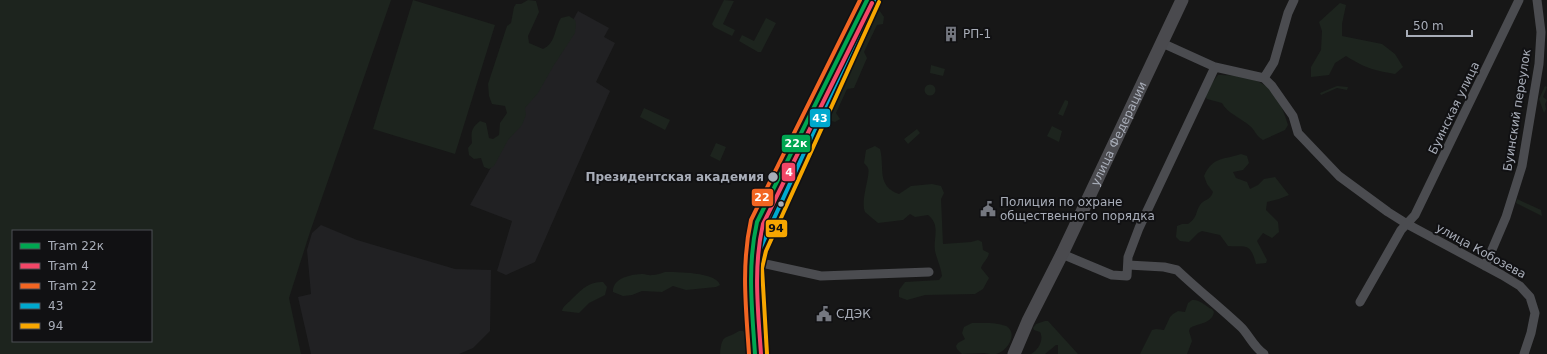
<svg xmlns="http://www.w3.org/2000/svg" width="1547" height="354" viewBox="0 0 1547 354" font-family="'DejaVu Sans',sans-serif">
	<rect width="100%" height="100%" fill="#171717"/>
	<path fill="#212123" d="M578,11L609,28L604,37L615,43L596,82L610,91L535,262L506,275L497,271L512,221L470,205Z
		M321,225L357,240L455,269L491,270L490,331L473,348L459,354H311L298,297L311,294L307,250L312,233Z"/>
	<path fill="#1d241e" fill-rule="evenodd" d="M0,0H391L310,232L289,298L301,354H0ZM13,231H151V341H13Z
		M413,0L495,25L455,154L373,129Z
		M528,0L536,1L539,12L528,36L529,43L543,49C556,43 554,29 561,18L569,16L575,20L576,24L575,33L554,65L538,93L525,108L526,115L522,125L508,140L494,166L489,169L484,167L481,158L474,159L469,155L468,148L472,143C471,132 471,128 480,121L486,123L489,138L493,139L499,135L500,123L507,113L505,106L492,104L489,96L488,84L507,26L511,23L514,7L516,4H521Z
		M724,0L734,1L723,24L735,30L732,36L714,27L712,24Z
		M1340,3L1346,5L1342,24V36L1382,44L1395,54L1403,67L1395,74C1373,70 1365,68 1346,56L1335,63L1329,75L1311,77V67L1321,50L1322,31L1319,22Z
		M879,10L884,17L883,24L877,25L864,52L867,58L854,88L847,89L836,113L840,119L835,122L828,120Z
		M766,18L776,23L761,52H758L739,41L742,35L754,41Z
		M931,65L945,69L943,76L930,73Z
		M1218,75C1240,75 1265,78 1277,98C1282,106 1285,116 1288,125L1285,130L1263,140C1254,134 1256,131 1250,126C1242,119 1226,112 1222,103L1207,99L1205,96L1212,83Z
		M924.5 90a5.5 5.5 0 1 1 11 0a5.5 5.5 0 1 1-11 0Z
		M1337,86L1348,87L1347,90L1337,88L1321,95L1320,93Z
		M1545,86L1547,87L1543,97L1547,100L1545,104L1546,109L1544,113L1539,99Z
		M1065,100L1068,101V104L1063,116L1058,114Z
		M644,108L670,120L665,130L640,117Z
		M1052,126L1062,131L1059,142L1047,136Z
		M917,129L920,133L908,144L904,139Z
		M716,143L726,147L720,161L710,156Z
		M875,146L880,149C885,168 876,186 899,194L911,186L932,184L941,186L944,193L941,199L943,244L971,242L978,240L982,242L983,250L989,253C988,259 983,262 981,268L989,278L983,289L975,294L925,295L907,300L899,297V290L905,282L939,280L942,276C941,267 937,260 935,251C933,238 941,225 928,215L915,217L910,214L903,220L878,223L865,212C860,200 871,175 868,168C867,166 865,164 864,163L866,150Z
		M1241,154L1247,156L1249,163L1243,170L1233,172L1236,178L1247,182L1250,189L1258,185L1264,179L1275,177L1289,195L1279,199L1267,202L1266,210L1278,222L1279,232L1272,238L1263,233L1257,241L1267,260L1266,263L1256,264C1250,242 1247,247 1228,246L1220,235L1202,231L1198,233L1189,242L1180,241L1176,237L1177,226L1182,224H1188C1198,217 1195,213 1200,205C1204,199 1210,201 1213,192L1207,184L1204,176C1213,156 1224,160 1241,154Z
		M1517,199L1541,210L1542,216L1516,203Z
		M665,272C676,272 717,272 720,285L716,287L686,290L673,286L662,292L642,291L632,295L623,296L613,292C612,278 632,274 643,274C646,274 649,276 652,275C657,275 661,273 665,272Z
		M603,282L607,287L605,295L589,303L579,313L562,311C563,306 566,305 570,301C579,292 588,281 603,282Z
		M1192,300C1200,299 1205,306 1212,309L1214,312C1212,324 1198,323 1190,328L1189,331L1192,341L1187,354H1140L1152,330L1156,329L1164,330L1170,317L1173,314L1178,311L1185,312L1188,303Z
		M1045,321H1048L1078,354H1058V345H1056L1045,354H1031C1039,350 1044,339 1040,332L1034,330L1033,328L1036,324Z
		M972,323C983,323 996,322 1006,326C1019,333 1007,352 996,354C992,354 988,354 984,353C977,353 969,354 962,354L957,349L956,346L958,343L965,339L962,333L964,327Z
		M739,331H743L746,334L747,354H720C722,333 725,340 739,331Z"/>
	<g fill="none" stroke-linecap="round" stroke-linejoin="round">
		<path stroke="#4b4c50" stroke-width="9" d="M1162,43L1215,67L1264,78L1272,86L1293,116L1298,133L1339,176L1388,212L1407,224L1502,275L1520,286L1530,297L1535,313L1531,333L1524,354
			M1264,78L1274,62L1288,13L1294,0
			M1062,254L1112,275L1127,276L1128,257L1139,228L1215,67
			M757,262L821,276L929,272
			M1128,265L1164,267L1177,270C1198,290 1221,308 1242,328C1250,337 1254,347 1264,354
			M1485,266L1506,217L1522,166L1539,64L1541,32L1537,0
			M1360,302L1401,230L1415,215L1519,0"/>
		<g stroke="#4a4a4e" stroke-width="13">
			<path d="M761,354L756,268L760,249L874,0"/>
			<path id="s1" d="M1014,354L1028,321L1062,254L1182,0"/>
		</g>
		<defs>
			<path id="bus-1" d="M761,354L756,268L760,249L874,0"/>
			<path id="bus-2" d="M767,354L762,268L766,251L879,2"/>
		</defs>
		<use href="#bus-1" stroke="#111113" stroke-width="7"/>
		<use href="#bus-2" stroke="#111113" stroke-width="7"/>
		<use href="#bus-1" stroke="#00a9ce" stroke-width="4"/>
		<use href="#bus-2" stroke="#f7a600" stroke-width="4"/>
		<defs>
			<path id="tram-1" d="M755,354C752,309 747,266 757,222L867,0"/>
			<path id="tram-2" d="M761,354C758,310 753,267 763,224L872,3"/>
			<path id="tram-3" d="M749,354C746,309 741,265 751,220L860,0"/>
		</defs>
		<use href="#tram-1" stroke="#111113" stroke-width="7"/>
		<use href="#tram-2" stroke="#111113" stroke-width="7"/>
		<use href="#tram-3" stroke="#111113" stroke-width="7"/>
		<use href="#tram-1" stroke="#00a651" stroke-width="4"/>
		<use href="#tram-2" stroke="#f34667" stroke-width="4"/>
		<use href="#tram-3" stroke="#f26522" stroke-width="4"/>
	</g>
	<defs>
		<symbol id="building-bare" viewBox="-9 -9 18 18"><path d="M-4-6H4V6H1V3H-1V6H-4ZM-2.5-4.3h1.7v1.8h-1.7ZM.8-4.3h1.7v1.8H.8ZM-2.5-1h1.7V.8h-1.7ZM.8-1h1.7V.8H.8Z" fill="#757880" stroke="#111113" stroke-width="2.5" paint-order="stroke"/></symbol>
		<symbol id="civic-bare" viewBox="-9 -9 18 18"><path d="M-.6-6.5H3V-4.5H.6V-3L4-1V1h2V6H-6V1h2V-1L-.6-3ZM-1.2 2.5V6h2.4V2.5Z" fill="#757880" stroke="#111113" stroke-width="2.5" paint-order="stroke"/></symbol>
	</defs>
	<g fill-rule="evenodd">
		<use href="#building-bare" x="940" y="23" width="22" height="22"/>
		<use href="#civic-bare" x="977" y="198" width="22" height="22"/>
		<use href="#civic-bare" x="813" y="303" width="22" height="22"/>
	</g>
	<g fill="#a8adb8" stroke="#111113" stroke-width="1.5">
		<circle cx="773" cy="177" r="5.5"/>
		<circle cx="781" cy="204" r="3.5"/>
	</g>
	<g text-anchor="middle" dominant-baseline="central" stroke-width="4" stroke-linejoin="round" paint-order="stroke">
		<g font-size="12" fill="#a8adb8" stroke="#111113" text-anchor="start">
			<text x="963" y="34">РП-1</text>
			<text x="1000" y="202">Полиция по охране<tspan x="1000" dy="14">общественного порядка</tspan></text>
			<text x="836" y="314">СДЭК</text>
		</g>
		<g font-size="12" fill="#a8adb8" stroke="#111113">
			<text transform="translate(1454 108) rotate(-64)">Буинская улица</text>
			<text transform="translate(1517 110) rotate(-81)">Буинский переулок</text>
			<text stroke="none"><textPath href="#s1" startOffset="244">улица Федерации</textPath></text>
			<text transform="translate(1481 251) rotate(29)">улица Кобозева</text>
		</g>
		<g font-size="12" font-weight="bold" fill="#a8adb8" stroke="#111113" text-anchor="end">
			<text x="764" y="177">Президентская академия</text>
		</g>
	</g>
	<g stroke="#111113" stroke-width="1.5">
		<rect x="809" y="108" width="22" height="20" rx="4" fill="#00a9ce"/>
		<rect x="781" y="134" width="30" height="19" rx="4" fill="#00a651"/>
		<rect x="781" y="162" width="15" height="20" rx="4" fill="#f34667"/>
		<rect x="751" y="188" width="23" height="19" rx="4" fill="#f26522"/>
		<rect x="765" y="219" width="23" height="19" rx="4" fill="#f7a600"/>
	</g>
	<g font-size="11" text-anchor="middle" font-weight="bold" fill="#fff">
		<text x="820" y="122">43</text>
		<text x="796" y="147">22к</text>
		<text x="789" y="176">4</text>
		<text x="762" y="201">22</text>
	</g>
	<g font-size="11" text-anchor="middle" font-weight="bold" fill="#111">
		<text x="776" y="232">94</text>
	</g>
	<rect x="12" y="230" width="140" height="112" fill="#111113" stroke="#4d4f55"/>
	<rect x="20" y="243" width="20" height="6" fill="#00a651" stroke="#4d4f55"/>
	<text x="48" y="250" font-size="12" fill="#a8adb8">Tram 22к</text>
	<rect x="20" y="263" width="20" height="6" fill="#f34667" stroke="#4d4f55"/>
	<text x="48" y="270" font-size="12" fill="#a8adb8">Tram 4</text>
	<rect x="20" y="283" width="20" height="6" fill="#f26522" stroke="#4d4f55"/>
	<text x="48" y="290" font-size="12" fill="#a8adb8">Tram 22</text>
	<rect x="20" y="303" width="20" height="6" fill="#00a9ce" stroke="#4d4f55"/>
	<text x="48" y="310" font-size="12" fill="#a8adb8">43</text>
	<rect x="20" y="323" width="20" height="6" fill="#f7a600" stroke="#4d4f55"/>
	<text x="48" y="330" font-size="12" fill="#a8adb8">94</text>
	<path d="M1407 30v6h65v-6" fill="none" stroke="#a8adb8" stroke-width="2"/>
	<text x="1413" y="30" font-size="12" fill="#a8adb8" stroke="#111113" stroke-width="3" paint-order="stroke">50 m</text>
</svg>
